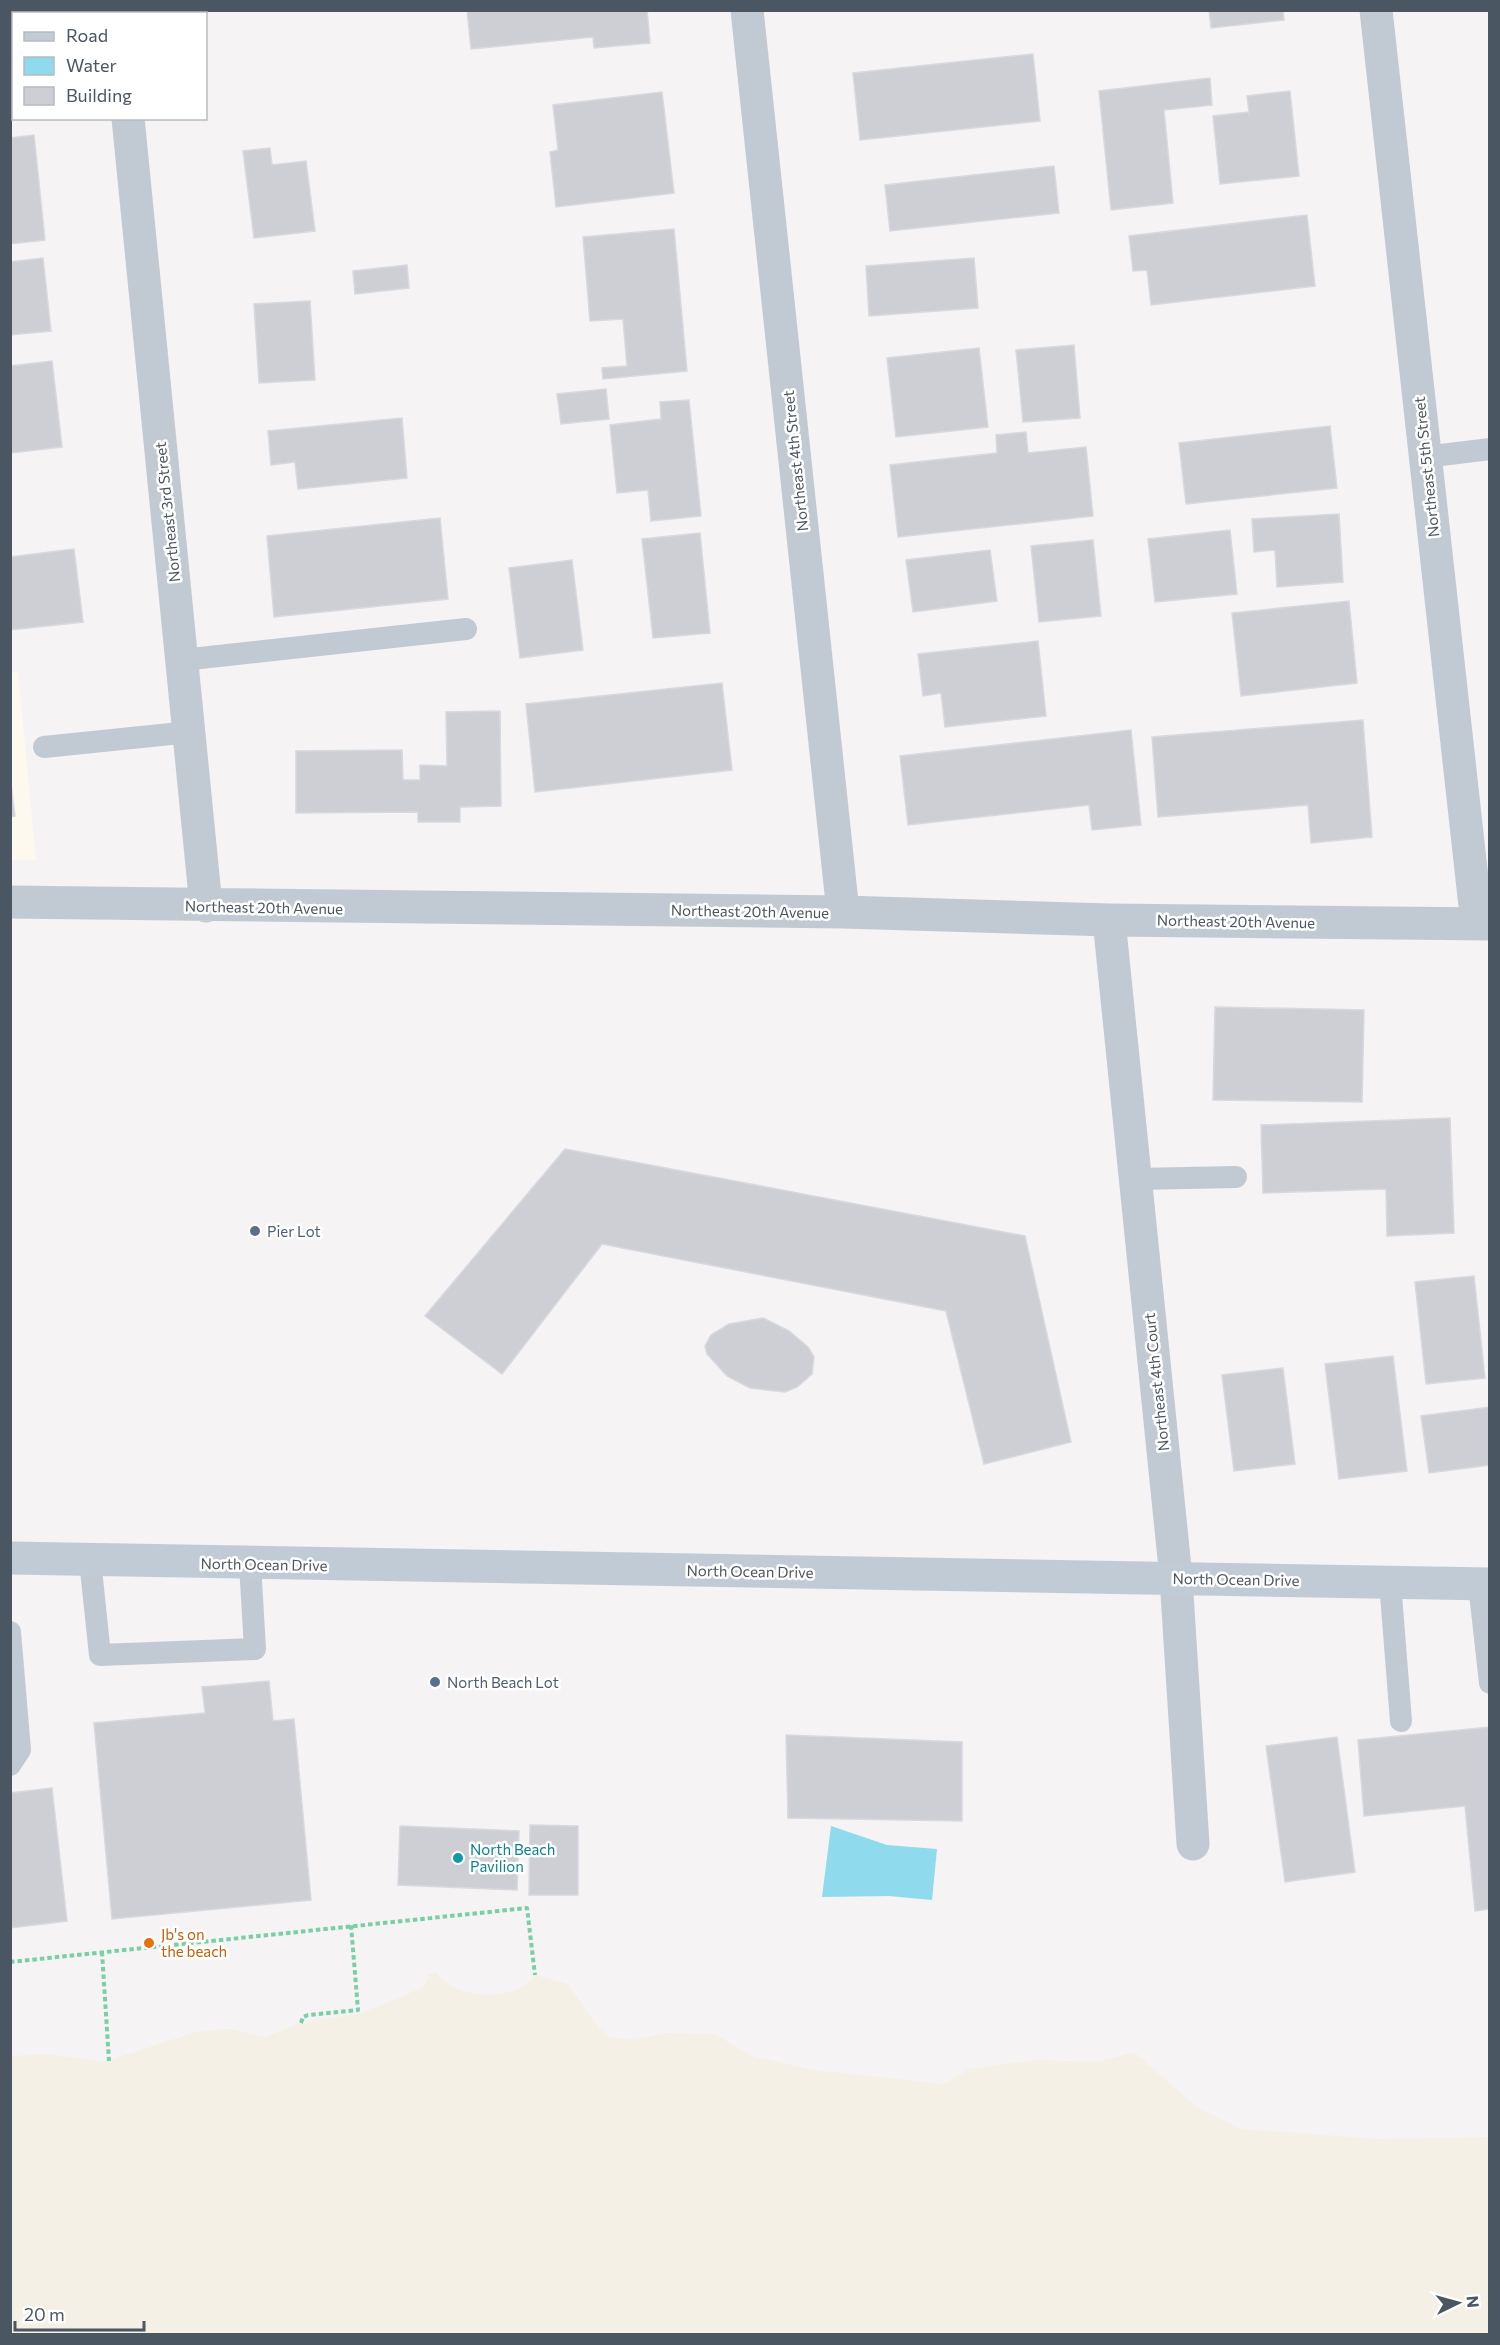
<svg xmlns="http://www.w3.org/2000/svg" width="1500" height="2345" viewBox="0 0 1500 2345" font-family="Commissioner,sans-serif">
	<rect width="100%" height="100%" fill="#f5f3f3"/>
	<path fill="#fdf9ef" d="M18,671L36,860H11L10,672Z"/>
	<path fill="#f5f0e5" d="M436,1972C453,2000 517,2003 535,1975L568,1984L597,2026L608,2037L634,2040L665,2033L714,2034L752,2056L812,2070L944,2084L969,2069L1038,2060L1097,2062L1134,2052L1198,2108L1241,2129L1378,2139L1489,2137V2334H11V2056L48,2054L104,2062L199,2031L230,2029L264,2037L301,2023L362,2013L424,1987L429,1975Z"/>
	<path fill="#90daee" d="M831,1826L887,1845L937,1849L932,1900L889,1896L822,1897Z"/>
	<path fill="#cdcfd5" stroke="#d7d9de" stroke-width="1.5" d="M467,10H647L650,43L594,48L593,37L471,49Z
		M1209,10H1283L1284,20L1211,28Z
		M1033,54L1040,121L860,140L853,73Z
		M1210,78L1212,105L1164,110L1173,203L1111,210L1099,91Z
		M1290,91L1299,176L1220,184L1213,116L1249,112L1247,96Z
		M662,92L674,193L556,207L550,152L558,150L553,105Z
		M34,135L45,240L10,244V138Z
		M270,148L272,165L306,161L315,231L254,238L243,151Z
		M1054,166L1059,213L890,231L885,185Z
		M1307,215L1315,286L1151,305L1147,270L1133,271L1129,236Z
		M674,229L687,371L603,379L602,368L627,366L623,319L590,321L583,237Z
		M43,258L51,331L10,335V262Z
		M974,258L978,308L869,316L866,266Z
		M407,265L409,288L355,294L353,271Z
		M310,301L315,380L259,383L254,304Z
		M1074,345L1080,418L1023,422L1016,350Z
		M979,348L988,427L896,437L887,358Z
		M52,361L62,447L10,453V366Z
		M606,389L609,419L561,424L557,394Z
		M689,400L701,516L651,521L648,490L617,493L610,425L661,419L660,402Z
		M402,418L407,478L298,489L295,462L271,465L268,431Z
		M1330,426L1337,488L1186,504L1179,443Z
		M1026,432L1028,453L1086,447L1093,516L898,537L890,465L997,453L996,435Z
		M1339,514L1343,582L1277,587L1275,550L1254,552L1252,519Z
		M440,518L448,599L274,617L267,536Z
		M1230,530L1237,594L1155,602L1148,539Z
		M700,533L710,633L653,638L642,539Z
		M1093,540L1101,616L1039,622L1031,546Z
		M74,549L83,622L10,630V557Z
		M990,550L997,601L913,612L906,560Z
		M572,560L583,650L520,658L509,568Z
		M1349,601L1357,683L1241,696L1232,613Z
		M1038,641L1046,716L945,727L941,693L923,696L918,654Z
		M722,683L732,770L535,792L526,704Z
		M500,711L501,806L460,807V822H418V812L296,813V751L402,750L403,780H420V765L447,766L446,712Z
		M1363,720L1372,837L1311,843L1308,805L1158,817L1152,737Z
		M1131,730L1141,825L1092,830L1089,805L908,825L900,756Z
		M10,777L15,816L10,817Z
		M1215,1007L1364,1010L1362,1102L1213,1100Z
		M1450,1118L1454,1233L1387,1236L1386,1189L1263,1193L1261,1125Z
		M565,1149L1025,1236L1071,1442L984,1464L946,1311L602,1244L502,1374L425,1316Z
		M1474,1276L1485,1378L1426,1384L1415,1282Z
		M763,1318L789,1331L808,1347L814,1357L812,1374L797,1387L785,1392L750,1388L727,1376L707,1354L705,1346L711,1335L729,1324Z
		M1393,1356L1407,1471L1339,1479L1325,1364Z
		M1283,1368L1295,1464L1234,1471L1222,1375Z
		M1490,1407V1465L1429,1473L1421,1416Z
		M269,1681L273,1721L294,1719L311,1900L112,1919L94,1723L205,1713L202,1687Z
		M1490,1727V1909L1475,1911L1465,1806L1364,1816L1358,1740Z
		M786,1735L962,1742V1821L788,1818Z
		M1337,1737L1355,1872L1285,1882L1266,1746Z
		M52,1788L67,1921L10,1928V1793Z
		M530,1825L578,1826V1895H529Z
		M400,1826L519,1831L517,1890L398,1885Z"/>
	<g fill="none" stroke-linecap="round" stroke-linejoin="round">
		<path stroke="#7ad0a6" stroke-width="4" stroke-dasharray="4.5 3" stroke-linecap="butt" d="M102,1952L109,2061
			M10,1962L527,1908L535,1975
			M301,2023L303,2017L308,2015L358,2010L351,1925"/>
		<path stroke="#c1cad2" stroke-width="22" d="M1425,457L1490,449
			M182,660L466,629
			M44,747L190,732
			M1135,1179L1236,1177
			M90,1560L100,1655L255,1649L250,1564
			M1390,1582L1401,1721
			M1479,1584L1490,1683
			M10,1632L20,1750L10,1765"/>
		<path stroke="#c1cad2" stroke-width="33" d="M118,10V14
			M747,10L843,912
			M1376,10L1477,924
			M128,118L206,906
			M10,902L843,912L1109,920L1490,924
			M1109,920L1176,1578L1193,1844"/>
		<path stroke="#c1cbd6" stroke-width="33" d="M10,1558L1490,1584"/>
	</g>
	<g fill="#5c6f8a" stroke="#fff" stroke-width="2">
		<circle cx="255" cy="1231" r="6"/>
		<circle cx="435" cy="1682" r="6"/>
	</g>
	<circle fill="#0f9aa8" stroke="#fff" stroke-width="2" cx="458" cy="1858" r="6"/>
	<circle fill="#e8710a" stroke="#fff" stroke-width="2" cx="149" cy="1943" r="6"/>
	<g text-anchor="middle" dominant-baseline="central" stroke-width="5" stroke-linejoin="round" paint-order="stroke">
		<g font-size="15" fill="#4a5661" stroke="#fff">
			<text transform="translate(795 461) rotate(-96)">Northeast 4th Street</text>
			<text transform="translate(1426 467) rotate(-96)">Northeast 5th Street</text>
			<text transform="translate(167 512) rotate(-96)">Northeast 3rd Street</text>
			<text transform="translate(264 907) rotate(1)">Northeast 20th Avenue</text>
			<text transform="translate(750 911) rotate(1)">Northeast 20th Avenue</text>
			<text transform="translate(1236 921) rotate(1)">Northeast 20th Avenue</text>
			<text transform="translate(1156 1382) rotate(-96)">Northeast 4th Court</text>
			<text transform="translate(264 1564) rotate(1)">North Ocean Drive</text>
			<text transform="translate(750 1571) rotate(1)">North Ocean Drive</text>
			<text transform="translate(1236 1579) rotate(1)">North Ocean Drive</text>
		</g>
		<g font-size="15" fill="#4e5e75" stroke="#fff" text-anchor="start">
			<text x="267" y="1231">Pier Lot</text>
			<text x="447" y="1682">North Beach Lot</text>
		</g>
		<g font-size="15" fill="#0d838f" stroke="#fff" text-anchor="start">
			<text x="470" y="1849">North Beach<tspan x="470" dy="17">Pavilion</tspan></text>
		</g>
		<g font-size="15" fill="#c56008" stroke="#fff" text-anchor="start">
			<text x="161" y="1934">Jb's on<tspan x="161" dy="17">the beach</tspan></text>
		</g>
	</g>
	<rect width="1500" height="2345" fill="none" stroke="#4a5661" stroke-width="24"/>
	<rect x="12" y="12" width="195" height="108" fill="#ffffff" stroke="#b7bbc0" stroke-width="1.5"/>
	<rect x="24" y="32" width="30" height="9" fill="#c1cbd6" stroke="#b7bbc0" stroke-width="1.5"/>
	<text x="66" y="42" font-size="18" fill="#4a5661">Road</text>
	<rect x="24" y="57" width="30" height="18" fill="#90daee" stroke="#b7bbc0" stroke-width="1.5"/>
	<text x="66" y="72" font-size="18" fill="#4a5661">Water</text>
	<rect x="24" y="87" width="30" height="18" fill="#cdcfd5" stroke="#b7bbc0" stroke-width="1.5"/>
	<text x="66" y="102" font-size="18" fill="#4a5661">Building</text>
	<g transform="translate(1458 2303) rotate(85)" stroke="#ffffff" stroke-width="4.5" paint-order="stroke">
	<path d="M0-4.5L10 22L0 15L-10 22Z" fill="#4a5661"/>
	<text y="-9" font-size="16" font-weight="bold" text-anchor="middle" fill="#4a5661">N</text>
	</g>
	<path d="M15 2321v9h129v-9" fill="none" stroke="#4a5661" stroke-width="3"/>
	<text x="24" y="2321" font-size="18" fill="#4a5661" stroke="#ffffff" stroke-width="4.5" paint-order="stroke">20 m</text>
</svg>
